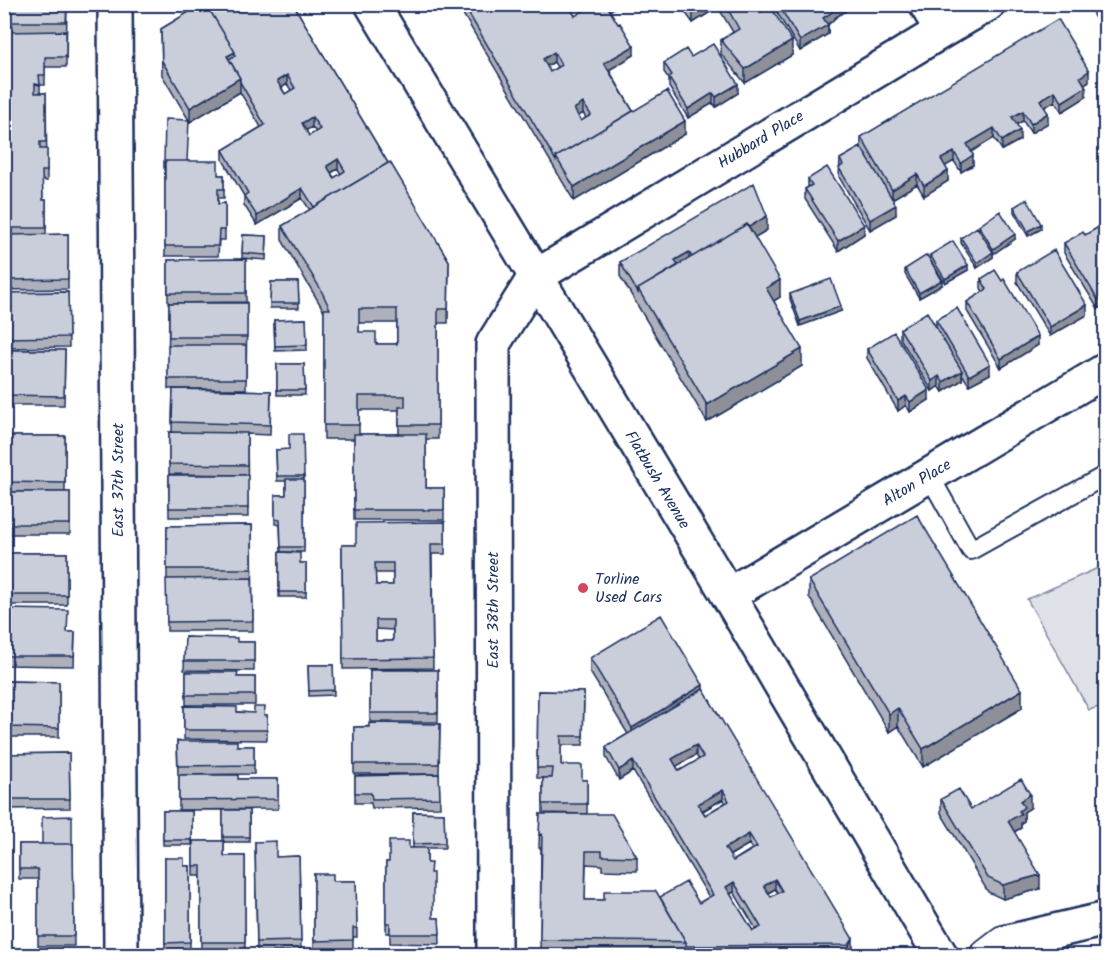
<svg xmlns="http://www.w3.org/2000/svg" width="1110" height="960" viewBox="0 0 1110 960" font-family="Kalam,sans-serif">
	<rect width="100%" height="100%" fill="#fff"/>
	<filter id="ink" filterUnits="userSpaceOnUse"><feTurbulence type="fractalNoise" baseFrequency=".0167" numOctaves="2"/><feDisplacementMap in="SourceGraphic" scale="12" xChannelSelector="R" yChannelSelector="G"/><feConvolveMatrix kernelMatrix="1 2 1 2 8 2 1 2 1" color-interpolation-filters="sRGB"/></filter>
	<g filter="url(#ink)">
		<path fill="#dee1e7" stroke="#7c88a2" stroke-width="1.5" d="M1105,565V705L1089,710L1027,599Z"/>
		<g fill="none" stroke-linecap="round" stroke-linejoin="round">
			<defs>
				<path id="service" d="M929,475L971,550L1106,475"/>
				<path id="minor" d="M115,4L121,956
					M926,4L942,31
					M728,595L1106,370
					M494,956L493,344L535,277L942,31L988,4
					M987,956L1004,943L1106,919"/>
				<path id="primary" d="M372,4L728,595L941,956"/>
			</defs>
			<use href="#service" stroke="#1b2f5e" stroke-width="22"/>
			<use href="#minor" stroke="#1b2f5e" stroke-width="38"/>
			<use href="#primary" stroke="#1b2f5e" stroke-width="38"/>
			<use href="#service" stroke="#fff" stroke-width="18"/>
			<use href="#minor" stroke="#fff" stroke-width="33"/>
			<use href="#primary" stroke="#fff" stroke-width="33"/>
		</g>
		<path fill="#aeb1bb" stroke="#1b2f5e" stroke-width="1.5" fill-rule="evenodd" d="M4,4H67L66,67H45V85H40V93H46L47,181L42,180L43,200H46V235L68,234V289L4,290Z
			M198,4H293L388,163L449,261L448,323H438V439H426V488H444V520H354V439H324V311L282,240V226L310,210L302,198L257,225L244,205V196L223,160V150L261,127L240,92L190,122L162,75L161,29L199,6ZM287,84L291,90L285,94L282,88ZM312,127L316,132L309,136L306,130ZM338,169L341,174L334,178L331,173ZM359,323H397V344H376L359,332ZM359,410H399V434H359Z
			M457,4H568L575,16L634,55L609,70L633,111L685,134L574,201ZM554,62L557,67L550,72L547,66ZM583,113L586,118L581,121L578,116Z
			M679,4H757L792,55L745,83L721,54V40L733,32L718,7L693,23Z
			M772,4H861L857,7L853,6L836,17L828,25V34L800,51Z
			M1106,4V35L1093,15V6Z
			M691,57L738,93L716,107L713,103L688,118L669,87V79L664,72V63Z
			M1089,81L1084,84L1086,97L1062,112L1055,101L1044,107L1048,123L1031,133L1023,121L1016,124L1020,140L1002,150L994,138L971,152L973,165L961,172L954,161L945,166L948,181L924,196L917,184L892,199L896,215L870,230L839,177L840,159L861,147V137Z
			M1106,113V133L1099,122V117Z
			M188,161L218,175H224V198H218V204L225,203V240H219L218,256H165V168H164V163Z
			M808,179L864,234L838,251L805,199V189L808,187Z
			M1014,207L1041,229L1028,236L1014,212Z
			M1106,223V304L1098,309L1064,253V243L1085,235Z
			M979,226L1015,239L993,254V257L977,268L961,243V238L979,230Z
			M767,230L755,237L780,297L774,301L802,366L707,422L620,276V262Z
			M243,235L267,236L266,260L242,258Z
			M930,255L968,270L945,283L930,260Z
			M246,259V302L168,303V260Z
			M905,269L942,285L919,298L905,274Z
			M1017,272L1087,315L1050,336L1017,282Z
			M981,279L1038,345L1001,368L967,311V302L983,292L981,288Z
			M271,282H298L299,308H270Z
			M68,292L69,347L4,348V293Z
			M790,294L841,311L800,326L790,299Z
			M169,303H247L246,389H168Z
			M306,319L307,350L275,351L274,320Z
			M936,320L990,374L969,385L962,374V380L943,392L939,386L932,391L900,338V329L936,328Z
			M867,349L929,400L910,412L906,405L898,411L867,358Z
			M4,350H65L64,405H4Z
			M277,364H304L305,395H277Z
			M173,389L271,391L270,435L247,434L248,517H169V475H245L169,474V432H172Z
			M4,436H65V492H4Z
			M276,450L304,476V552H281L280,525L275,524V495H286V481H277Z
			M4,492H70V534H4Z
			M445,522V554H432L433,668L343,669L342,545H356ZM375,573H393V585H376ZM376,629L393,630V641H376Z
			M252,525L253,631H167V526Z
			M279,552L300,563H306V597H279Z
			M4,553H67V605H4Z
			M809,580L1022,708L923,767L898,726L889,732L809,597Z
			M4,609L67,632H75L74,666L4,665Z
			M185,637L237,642H254V671L184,670Z
			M590,658L703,689L853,949L849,955H686L540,954L541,848H539L540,814L637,857V871L602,870V865L586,864L585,900H604L660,897L699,903L709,897L633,771L619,780L606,757V747L628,734L590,672ZM696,755L699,760L679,771L676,766ZM723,799L725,803L705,815L703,811ZM749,844L752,849L733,861L729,856ZM775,889L778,893L771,897L769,893ZM734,892L756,929L753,931L730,894Z
			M308,665H333L334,695L309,696Z
			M370,670H438V722H370Z
			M186,672L238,677H255V705H186Z
			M4,681L59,682V737H5L4,746Z
			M538,691L584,692L583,745H561V765L582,780H587V814L543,813V778H552H537Z
			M184,706L267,715V740L184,739Z
			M440,724L439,774H354V727Z
			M177,741L237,746H254V774L178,775Z
			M69,753L70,808L4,809V754Z
			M439,774L440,807L372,808L371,803H355V776Z
			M179,775L238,779H278V809L179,810Z
			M941,799L971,809L1030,808L1024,812V821L1021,823V828L1014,832L1040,889L1003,899L988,892L941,813Z
			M223,810H249V842H224V856H245V951H201V876H193V841H223Z
			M163,811H192V845H163Z
			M413,812L444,813L445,848H427V863L430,873L433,918H439L440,944L390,943V933H386V862H389L409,848H413Z
			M255,842L276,857L299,856L301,951L257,952Z
			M19,844H73L74,946H38V879H19Z
			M165,858L184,866H190V952H165Z
			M314,874L333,881H356L357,937H353V950H314Z"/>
		<path fill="#8d9099" stroke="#1b2f5e" stroke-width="1.5" d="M611,4H619L611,10Z
			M700,4H718V7L693,23V9Z
			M841,4H853V6L836,17L831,22L826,25H828V34L800,51V41L823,18Z
			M792,41V55L745,83V69Z
			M634,46V55L604,73V63Z
			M235,52V66L231,68L227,56Z
			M554,52V62L543,68V59Z
			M1089,71V81L1080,87V77Z
			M287,75V84L277,91V81Z
			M240,78V92L190,122V108Z
			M738,84V93L716,107V97Z
			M1086,87V97L1062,112V102Z
			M1055,91V101L1040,110V100Z
			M713,93V103L688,118V109Z
			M583,103V113L574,119V109Z
			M1023,111V121L1012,127V117Z
			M1048,113V123L1031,133V124Z
			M312,117V127L302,133V123Z
			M685,121V134L574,201V187Z
			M994,128V138L967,154V144Z
			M1020,130V140L1002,150V141Z
			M954,152V161L941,169V159Z
			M973,155V165L961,172V163Z
			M338,159V169L327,175V166Z
			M948,171V181L924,196V186Z
			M917,174V184L892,199V190Z
			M302,188V198L257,225V216Z
			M896,205V215L870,230V220Z
			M767,216V230L693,274V260Z
			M1041,224V229L1028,236V231Z
			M864,225V234L838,251V241Z
			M1015,234V239L993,254V249Z
			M689,252V266L679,271L675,260Z
			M993,252V257L977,268V263Z
			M968,265V270L945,283V279Z
			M780,280V297L766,306V288Z
			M942,280V285L919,298V293Z
			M1106,295V304L1098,309V300Z
			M1087,305V315L1050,336V327Z
			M841,306V311L800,326V321Z
			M1038,336V345L1001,368V359Z
			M802,349V366L707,422V405Z
			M990,364V374L969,385V376Z
			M962,371V380L943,392V382Z
			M939,376V386L932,391V381Z
			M929,390V400L910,412V402Z
			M906,396V405L898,411V401Z
			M703,685V699L632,742V728Z
			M1022,690V708L923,767V749Z
			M898,708V726L889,732V714Z
			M696,745V755L672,769V759Z
			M633,761V771L619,780V770Z
			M723,790V799L698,813V804Z
			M1030,794V808L1024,812V821L1021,823V828L1008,835V821L1020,801Z
			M749,834V844L725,858V848Z
			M1040,875V889L1003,899V885Z
			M775,879V889L764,895V886Z
			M734,882V892L726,896V887Z
			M853,939V949L849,955V945Z"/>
		<path fill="#caceda" stroke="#1b2f5e" stroke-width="1.5" fill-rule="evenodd" d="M4,4H67L66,22H4Z
			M202,4H206L235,52L227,56L240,78L190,108L162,61L161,29Z
			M206,4H293L388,163L314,207L302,188L257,216L244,196L248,193L223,150L265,125L240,82V78L229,59L235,56V52ZM287,75L295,88L285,94L277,81ZM312,117L320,129L309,136L302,123ZM338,159L345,171L334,178L327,166Z
			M463,4H568L575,16L594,4H606L618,24L620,23L634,46L604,63L633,111L556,157V161ZM554,52L561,65L550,72L543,59ZM583,103L591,115L581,121L574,109Z
			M689,4H700L693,9Z
			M725,4H757L761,12L770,6L792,41L745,69L721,40L739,29Z
			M778,4H841L836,7L831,13L823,18L828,25L800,41Z
			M1095,4H1106V26L1093,6Z
			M1058,19L1089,71L1080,77L1086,87L1062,102L1055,91L1040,100L1048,113L1031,124L1023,111L1012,117L1020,130L1002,141L994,128L967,144L973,155L961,163L954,152L941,159L948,171L924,186L917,174L892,190L861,137Z
			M66,31V57H45V75H39L40,85L35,84V93H46V142H40V149H47V171H42L43,200H46V228H4V32Z
			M713,44L738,84L716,97L713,93L688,109L669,78L672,75L664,63L686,49L691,57Z
			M667,91L685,121L574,187L556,157Z
			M1106,113V128L1099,117Z
			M165,119L189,120L187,161H165V163H164Z
			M861,147L896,205L870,220L839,168L843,165L840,159Z
			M165,161H218V175H224V189H218V204L225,203V230H219L218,246H165Z
			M390,162L449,261L448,309H438V425H399V407H405V396H359V425H324V309H330L320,288L282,226ZM359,309H397V344H376V332H359Z
			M827,167L864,225L838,241L805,189L812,185L808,179Z
			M754,183L767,216L749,227L747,224L692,257L689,252L675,260L678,266L638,289V293L620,262Z
			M1027,199L1041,224L1028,231L1014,207Z
			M1000,211L1015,234L993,249L979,226Z
			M1106,223V295L1098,300L1064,243L1083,232L1085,235Z
			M747,224L780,280L766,288L802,349L707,405L638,289Z
			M977,227L993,252L977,263L961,238Z
			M68,234V279L4,280V235Z
			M243,235L267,236L266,255L242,253Z
			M953,241L968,265L945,279L930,255Z
			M1054,250L1087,305L1050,327L1017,272Z
			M927,255L942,280L919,293L905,269Z
			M246,259V293H168V260Z
			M995,270L1002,281L1004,279L1038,336L1001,359L967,302L987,289L981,279Z
			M831,279L841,306L800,321L790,294Z
			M271,282H298L299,303H270Z
			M68,292L69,337L4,338V293Z
			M169,303H247V337H169Z
			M957,308L990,364L969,376L936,320Z
			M927,312L962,371L943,382L939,376L932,381L900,329Z
			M306,319L307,345L275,346L274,320Z
			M894,332L929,390L910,402L906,396L898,401L867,349Z
			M168,345H246V379H168Z
			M4,350H65L64,396L4,395Z
			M277,364H304L305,390H277Z
			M173,389L271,391L270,425L172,422Z
			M169,432L247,433V465L169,464Z
			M289,434H303L304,476H277L276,450L289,449Z
			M354,434H426V488H444V510H354Z
			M4,436H65V483L4,482Z
			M169,475H248V508H169Z
			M286,479H304V547H281L280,520L275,519V495H286Z
			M4,492H70V524H4Z
			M917,515L1022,690L923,749L898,708L889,714L809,580Z
			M445,522V544H431L433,658L343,659L342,545H356V523ZM375,563H393V585H376ZM376,620H393V641H376Z
			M252,525V569H167V526Z
			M279,552L300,553V563H306V592H279Z
			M4,553H67V595H4Z
			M252,578L253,621L167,622L166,579Z
			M4,609L68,610L67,632H75L74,656H4Z
			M661,615L703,685L632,728L590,658Z
			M185,637L237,638V642H254V661H184Z
			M308,665H333L334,690L309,691Z
			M370,670H438V713H370Z
			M186,672H238L237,677H255V695H186Z
			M4,681L59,682V728L5,727L4,736Z
			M703,689L853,939L849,945L686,946V942L660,897L686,882L699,903L713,895L633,761L619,770L606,747ZM696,745L703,757L679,771L672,759ZM723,790L729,801L705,815L698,804ZM749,834L757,847L733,861L725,848ZM775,879L782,891L771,897L764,886ZM734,882L761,927L753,931L726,887Z
			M538,691L584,692L583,736H561V765H582V780H587V804H543V778H552L553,768H537Z
			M184,706L237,707V712L254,713V707H265L264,715H267V730H184Z
			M369,723L440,724L439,764H354V727H369Z
			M177,741H237V746H254V765L178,766Z
			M69,753L70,799H4V754Z
			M439,774L440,798L372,799L371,793H355V776Z
			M179,775H238V779H278V799L179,800Z
			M1021,779L1030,794L1020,801L1024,807L1019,811L1021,814L1008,821L1040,875L1003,885L988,878L941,799L959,789L971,809Z
			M223,810H249V837H223Z
			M163,811H192V840H163Z
			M413,812L444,813L445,843L413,844Z
			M540,814H612L637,857L602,856V851H586L585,900H604V891H656L686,942L540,940L542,834L539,835Z
			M72,816V844H42V817Z
			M193,841H224V856H245V942H201V866H193Z
			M276,841V857L299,856L301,941L257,942L255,842Z
			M389,841H409V848H427V863H431L430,873H433V918H439L440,934H390V923H386V862H389Z
			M19,844H73L74,936H38V869H19Z
			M165,858H184V866H190V942L165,943Z
			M314,874H333V881H356L357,928H353V940L314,941Z"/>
	</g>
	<circle fill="#d1495b" stroke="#fff" stroke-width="2" cx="583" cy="588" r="6"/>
	<g text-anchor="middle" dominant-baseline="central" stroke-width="5" stroke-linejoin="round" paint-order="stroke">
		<g font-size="16" fill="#1b2f5e" stroke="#fff">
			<text transform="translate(761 140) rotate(-31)">Hubbard Place</text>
			<text transform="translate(118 480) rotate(-90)">East 37th Street</text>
			<text transform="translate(657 480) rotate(59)">Flatbush Avenue</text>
			<text transform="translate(917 483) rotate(-31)">Alton Place</text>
			<text transform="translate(493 610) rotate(-90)">East 38th Street</text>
		</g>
		<g font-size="16" fill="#1b2f5e" stroke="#fff" text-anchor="start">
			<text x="595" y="579">Torline<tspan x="595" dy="18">Used Cars</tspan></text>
		</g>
	</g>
	<rect width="1110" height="960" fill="none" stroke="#fff" stroke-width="24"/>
	<rect x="12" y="12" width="1086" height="936" fill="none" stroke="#1b2f5e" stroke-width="2" filter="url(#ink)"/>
</svg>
